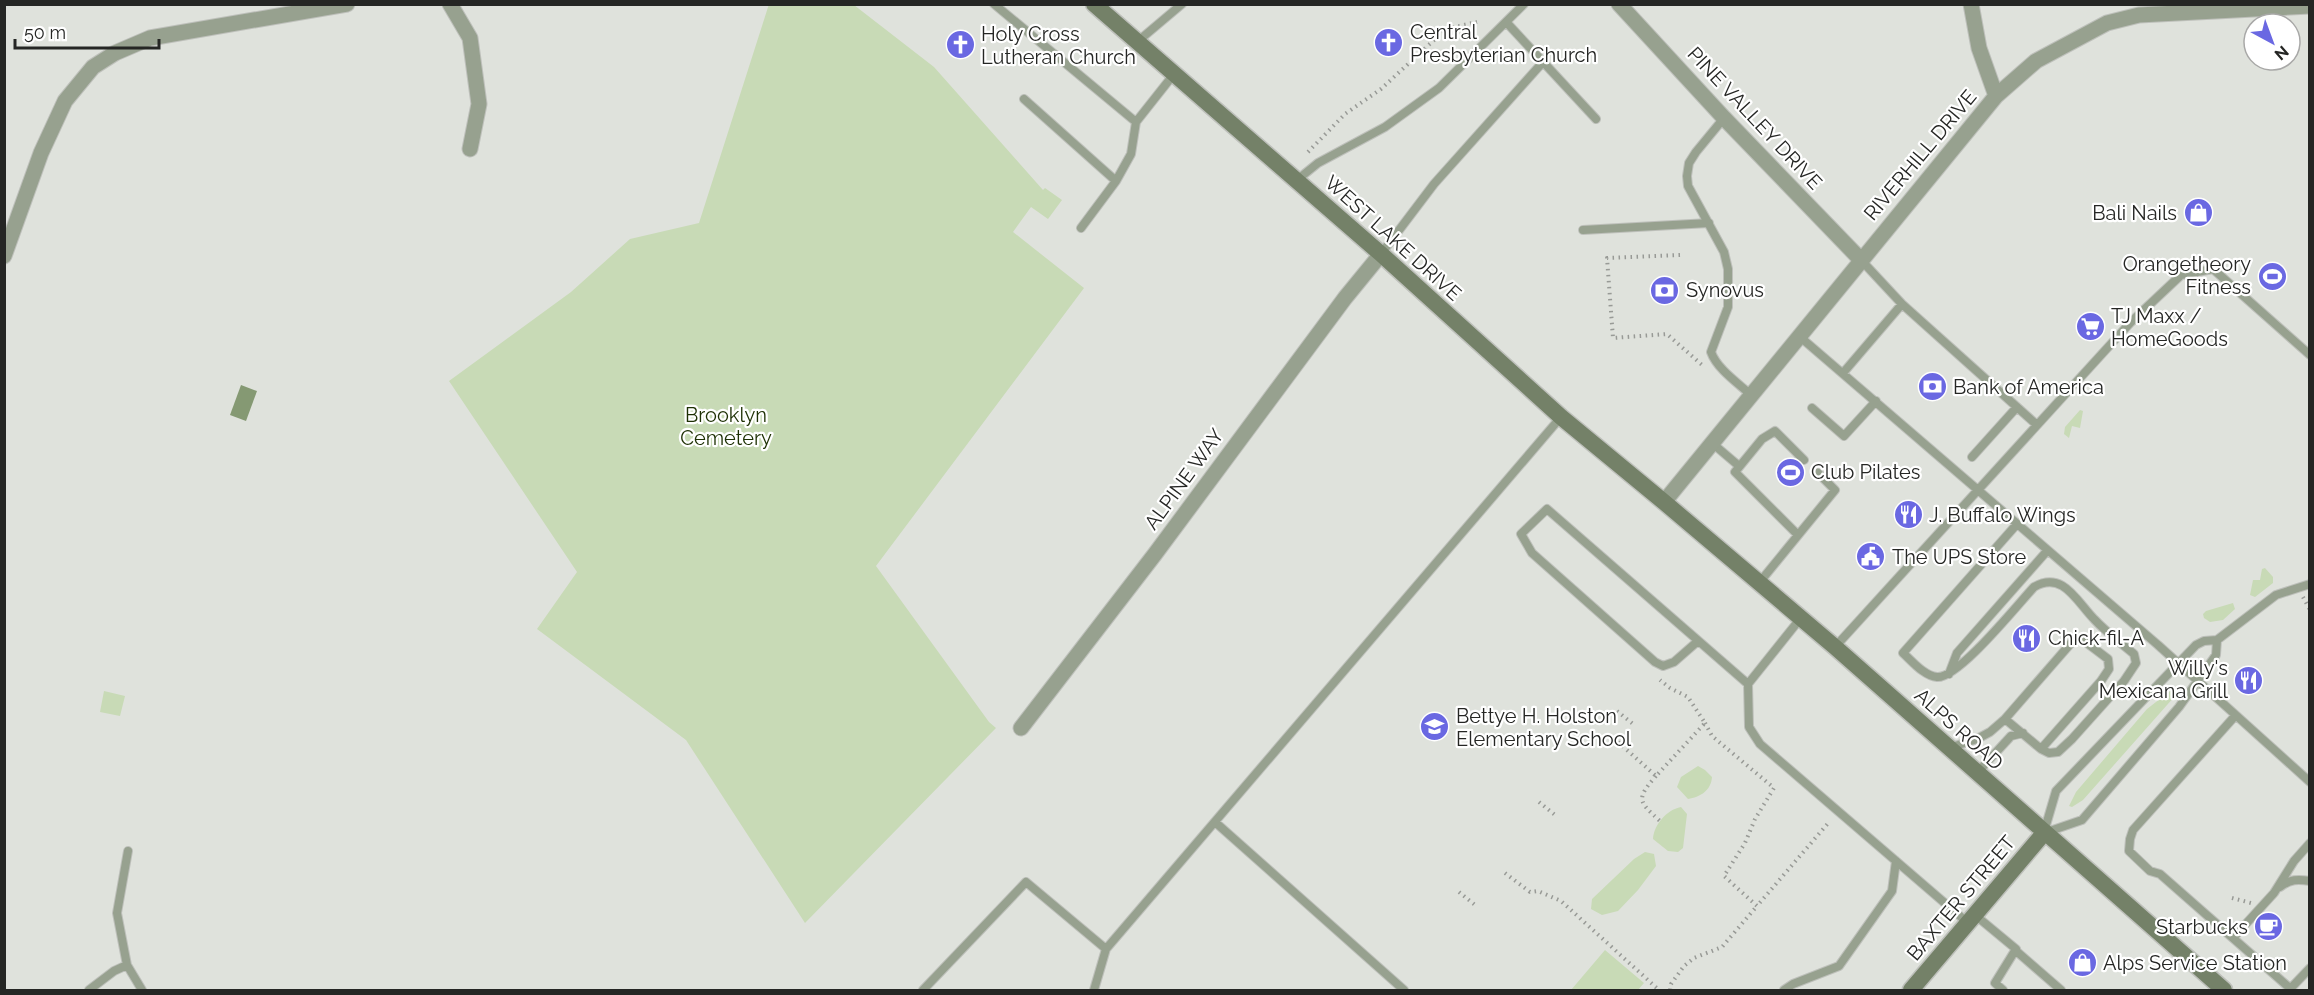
<svg xmlns="http://www.w3.org/2000/svg" width="2314" height="995" viewBox="0 0 2314 995" font-family="Raleway,sans-serif">
	<rect width="100%" height="100%" fill="#dfe2dc"/>
	<path fill="#c8dab6" d="M769,4L854,5L934,67L1043,190L1045,188L1062,200L1048,219L1031,207L1013,232L1084,288L876,566L989,722L996,728L805,923L686,740L537,629L577,572L449,381L571,292L630,239L699,223Z
		M2080,410L2083,411L2080,428L2072,426L2069,438L2064,434L2065,427Z
		M2265,568L2273,577V583L2255,597L2250,595L2253,580H2260L2262,569Z
		M2233,603L2235,609L2223,620L2210,622L2204,618L2203,614L2206,611Z
		M2174,688L2177,691L2175,696L2083,800L2072,807L2069,806L2076,792L2147,709Z
		M104,691L125,696L120,716L100,712Z
		M1698,766L1705,770L1712,777C1711,791 1700,797 1688,799L1677,787L1681,777Z
		M1681,807L1687,814L1683,848L1678,852L1668,851L1653,839C1654,825 1666,810 1681,807Z
		M1645,852L1654,854L1656,866L1638,890L1618,911L1602,915L1591,909L1592,899L1634,859Z
		M1605,950L1644,983L1638,990H1571Z"/>
	<path fill="#859973" d="M241,385L257,391L246,421L230,415Z"/>
	<g fill="none" stroke-linecap="round" stroke-linejoin="round">
		<defs>
			<path id="service" d="M994,4L1136,122L1174,74
				M1507,23L1596,119
				M1137,42L1182,4
				M1024,99L1116,181
				M1724,118L1696,152L1689,163L1687,176L1688,186L1724,252L1728,269V307L1711,352C1717,369 1738,383 1751,395
				M1297,180L1318,163L1385,127L1439,88L1524,4
				M1081,228L1116,181L1131,154L1136,122
				M1583,230L1709,223
				M1381,254L1434,184L1543,62
				M1861,260L1902,304L2037,425
				M1799,336L2158,645L2310,782
				M1843,373L1902,304
				M1812,408L1844,436L1876,401
				M1712,443L1739,466
				M1972,457L2017,407
				M2017,524L1903,653C1912,661 1924,676 1937,677C1958,679 2018,604 2034,587C2063,570 2077,602 2094,619C2106,632 2121,643 2134,654L2136,663L2124,681L2072,739L2058,752L2049,753L2041,749
				M1798,535L1735,472L1762,439L1775,431L1804,460
				M1759,583L1835,490L1818,473
				M1800,619L1748,684L1749,727L1760,744L1968,923
				M1698,641L1674,662L1663,666L1655,662L1532,553L1521,534L1547,509L1748,684
				M1835,647L2131,322L2181,275L2213,269L2310,355
				M1949,674L1957,653L2047,551
				M2235,716L2133,830L2130,839L2129,851L2150,871L2160,874L2292,990
				M1949,748L1977,739L1990,732L2005,719L2072,642L2083,640L2108,659L2109,669L2101,681L2041,749L2005,719
				M1977,773L2011,736L2023,733
				M1215,822L1404,990
				M2044,832L2056,791L2196,645L2204,641L2217,640L2276,595L2310,584
				M2047,832L2082,820L2179,707L2216,655L2217,640
				M2280,887C2290,879 2298,879 2310,881
				M1975,915L2016,949L1995,983L2003,990
				M2233,938L2274,893L2294,861L2310,843
				M2015,950L2061,990
				M127,965L142,990
				M2290,989L2310,968
				M89,990L114,971L127,965L117,913L128,851
				M923,990L1026,882L1106,949
				M1094,990L1106,949L1561,417
				M1784,990L1793,984L1839,966L1892,891L1896,861"/>
			<path id="minor" d="M450,4L470,38L479,104L470,149
				M1619,4L1724,118L1861,260
				M1971,4L1979,48L1996,96
				M4,256L41,153L65,101L93,67L115,53L150,38L347,4
				M1664,502L1996,96L2036,61L2107,23L2139,15L2310,6
				M1021,728L1155,554L1345,298L1381,254"/>
			<path id="secondary" d="M1094,4L1381,254L1561,417L1664,502L1835,647L2224,990
				M1911,990L2044,833"/>
		</defs>
		<use href="#service" stroke="#bec0bb" stroke-width="10"/>
		<use href="#minor" stroke="#bec0bb" stroke-width="17"/>
		<use href="#secondary" stroke="#bec0bb" stroke-width="19"/>
		<path stroke="#989a96" stroke-width="4" stroke-dasharray="1.5 4.5" stroke-linecap="butt" d="M1308,152L1345,114L1381,89L1446,29L1477,22
			M1680,255L1607,258L1613,338L1667,334L1702,365
			M2303,597L2310,610
			M1617,711L1633,724
			M1705,723L1712,736L1774,788L1755,819L1745,843L1724,876L1757,906L1830,821
			M1618,742L1656,776L1705,723L1688,697L1670,688L1660,680
			M1656,776C1636,799 1638,801 1660,821
			M1539,802L1555,815
			M1505,873L1530,892L1538,891L1561,901L1659,990
			M1459,892L1475,905
			M2232,898L2251,903
			M1670,990L1671,984L1684,966L1694,958L1722,947L1757,906"/>
		<use href="#service" stroke="#97a18f" stroke-width="8"/>
		<use href="#minor" stroke="#97a18f" stroke-width="15"/>
		<use href="#secondary" stroke="#748168" stroke-width="16"/>
	</g>
	<defs>
		<symbol id="church-disc" viewBox="-11 -11 22 22"><circle r="9.5" fill="#6a68e2" stroke="#fff"/><path d="M-1.2-6h2.4v3.5h3.3v2.4h-3.3V6h-2.4V-.1h-3.3v-2.4h3.3Z" fill="#fff"/></symbol>
		<symbol id="shop-disc" viewBox="-11 -11 22 22"><circle r="9.5" fill="#6a68e2" stroke="#fff"/><path d="M-5-2.5h2.3a2.7 3.5 0 0 1 5.4 0H5L5.5 6h-11ZM-1.5-2.5h3a1.5 2.3 0 0 0-3 0Z" fill="#fff"/></symbol>
		<symbol id="stadium-disc" viewBox="-11 -11 22 22"><circle r="9.5" fill="#6a68e2" stroke="#fff"/><path d="M0-5a6.5 5 0 1 0 0 10a6.5 5 0 1 0 0-10ZM-3.5-1.8h7v3.6h-7Z" fill="#fff"/></symbol>
		<symbol id="bank-disc" viewBox="-11 -11 22 22"><circle r="9.5" fill="#6a68e2" stroke="#fff"/><path d="M-6-4H6V4H-6ZM0-2.3a2.3 2.3 0 1 0 0 4.6a2.3 2.3 0 1 0 0-4.6Z" fill="#fff"/></symbol>
		<symbol id="supermarket-disc" viewBox="-11 -11 22 22"><circle r="9.5" fill="#6a68e2" stroke="#fff"/><path d="M-6-5.5h2.5l.6 2H6L4.5 2H-2.5L-4.4-4H-6ZM-1.5 3.2a1.3 1.3 0 1 0 .1 0ZM3 3.2a1.3 1.3 0 1 0 .1 0Z" fill="#fff"/></symbol>
		<symbol id="restaurant-disc" viewBox="-11 -11 22 22"><circle r="9.5" fill="#6a68e2" stroke="#fff"/><path d="M-5-6h1v4h1v-4h1v4h1v-4h1v5L-1.5 .5V6h-2V.5L-5-1ZM5-6V6H3V1.5H1.5Q1.5-4 5-6Z" fill="#fff"/></symbol>
		<symbol id="civic-disc" viewBox="-11 -11 22 22"><circle r="9.5" fill="#6a68e2" stroke="#fff"/><path d="M-.6-6.5H3V-4.5H.6V-3L4-1V1h2V6H-6V1h2V-1L-.6-3ZM-1.2 2.5V6h2.4V2.5Z" fill="#fff"/></symbol>
		<symbol id="school-disc" viewBox="-11 -11 22 22"><circle r="9.5" fill="#6a68e2" stroke="#fff"/><path d="M0-5L7-2L0 1L-7-2ZM-4 1L0 2.5L4 1V4Q0 6-4 4Z" fill="#fff"/></symbol>
		<symbol id="cafe-disc" viewBox="-11 -11 22 22"><circle r="9.5" fill="#6a68e2" stroke="#fff"/><path d="M-5.5-4.5H6V0H3Q3 3.5 0 3.5H-2.5Q-5.5 3.5-5.5 0ZM3-3.2v2h1.7v-2ZM-6 4.5H4V6H-6Z" fill="#fff"/></symbol>
	</defs>
	<g fill-rule="evenodd">
		<use href="#church-disc" x="1372" y="26" width="33" height="33"/>
		<use href="#church-disc" x="944" y="28" width="33" height="33"/>
		<use href="#shop-disc" x="2182" y="196" width="33" height="33"/>
		<use href="#stadium-disc" x="2256" y="260" width="33" height="33"/>
		<use href="#bank-disc" x="1648" y="274" width="33" height="33"/>
		<use href="#supermarket-disc" x="2074" y="310" width="33" height="33"/>
		<use href="#bank-disc" x="1916" y="370" width="33" height="33"/>
		<use href="#stadium-disc" x="1774" y="456" width="33" height="33"/>
		<use href="#restaurant-disc" x="1892" y="498" width="33" height="33"/>
		<use href="#civic-disc" x="1854" y="540" width="33" height="33"/>
		<use href="#restaurant-disc" x="2010" y="622" width="33" height="33"/>
		<use href="#restaurant-disc" x="2232" y="664" width="33" height="33"/>
		<use href="#school-disc" x="1418" y="710" width="33" height="33"/>
		<use href="#cafe-disc" x="2252" y="910" width="33" height="33"/>
		<use href="#shop-disc" x="2066" y="946" width="33" height="33"/>
	</g>
	<g text-anchor="middle" dominant-baseline="central" stroke-width="4.5" stroke-linejoin="round" paint-order="stroke">
		<g font-size="20" fill="#252624" stroke="#fff" text-anchor="start">
			<text x="1410" y="32">Central<tspan x="1410" dy="23">Presbyterian Church</tspan></text>
			<text x="981" y="34">Holy Cross<tspan x="981" dy="23">Lutheran Church</tspan></text>
			<text x="2177" y="213" text-anchor="end">Bali Nails</text>
			<text x="2251" y="264" text-anchor="end">Orangetheory<tspan x="2251" dy="23">Fitness</tspan></text>
			<text x="1686" y="290">Synovus</text>
			<text x="2111" y="316">TJ Maxx /<tspan x="2111" dy="23">HomeGoods</tspan></text>
			<text x="1953" y="387">Bank of America</text>
			<text x="1811" y="472">Club Pilates</text>
			<text x="1929" y="515">J. Buffalo Wings</text>
			<text x="1892" y="557">The UPS Store</text>
			<text x="2048" y="638">Chick-fil-A</text>
			<text x="2228" y="668" text-anchor="end">Willy's<tspan x="2228" dy="23">Mexicana Grill</tspan></text>
			<text x="1456" y="716">Bettye H. Holston<tspan x="1456" dy="23">Elementary School</tspan></text>
			<text x="2248" y="927" text-anchor="end">Starbucks</text>
			<text x="2103" y="963">Alps Service Station</text>
		</g>
		<g font-size="20" fill="#252624" stroke="#fff">
			<text transform="translate(1755 118) rotate(47)">PINE VALLEY DRIVE</text>
			<text transform="translate(1920 155) rotate(-50)">RIVERHILL DRIVE</text>
			<text transform="translate(1393 238) rotate(42)">WEST LAKE DRIVE</text>
			<text transform="translate(1184 479) rotate(-54)">ALPINE WAY</text>
			<text transform="translate(1959 729) rotate(42)">ALPS ROAD</text>
			<text transform="translate(1961 898) rotate(-50)">BAXTER STREET</text>
		</g>
		<g font-size="20" fill="#1d3003" stroke="#fff">
			<text x="726" y="415">Brooklyn<tspan x="726" dy="23">Cemetery</tspan></text>
		</g>
	</g>
	<rect width="2314" height="995" fill="none" stroke="#252624" stroke-width="12"/>
	<g transform="translate(2272 42) rotate(139)"><circle r="28" fill="#ffffff" stroke="#a8a8a7" stroke-width="1.5"/>
	<path d="M0-4.5L10 22L0 15L-10 22Z" fill="#6a68e2"/>
	<text y="-9" font-size="16" font-weight="bold" text-anchor="middle" fill="#252624">N</text>
	</g>
	<path d="M15 39v9h144v-9" fill="none" stroke="#252624" stroke-width="3"/>
	<text x="24" y="39" font-size="18" fill="#252624" stroke="#ffffff" stroke-width="4.5" paint-order="stroke">50 m</text>
</svg>
